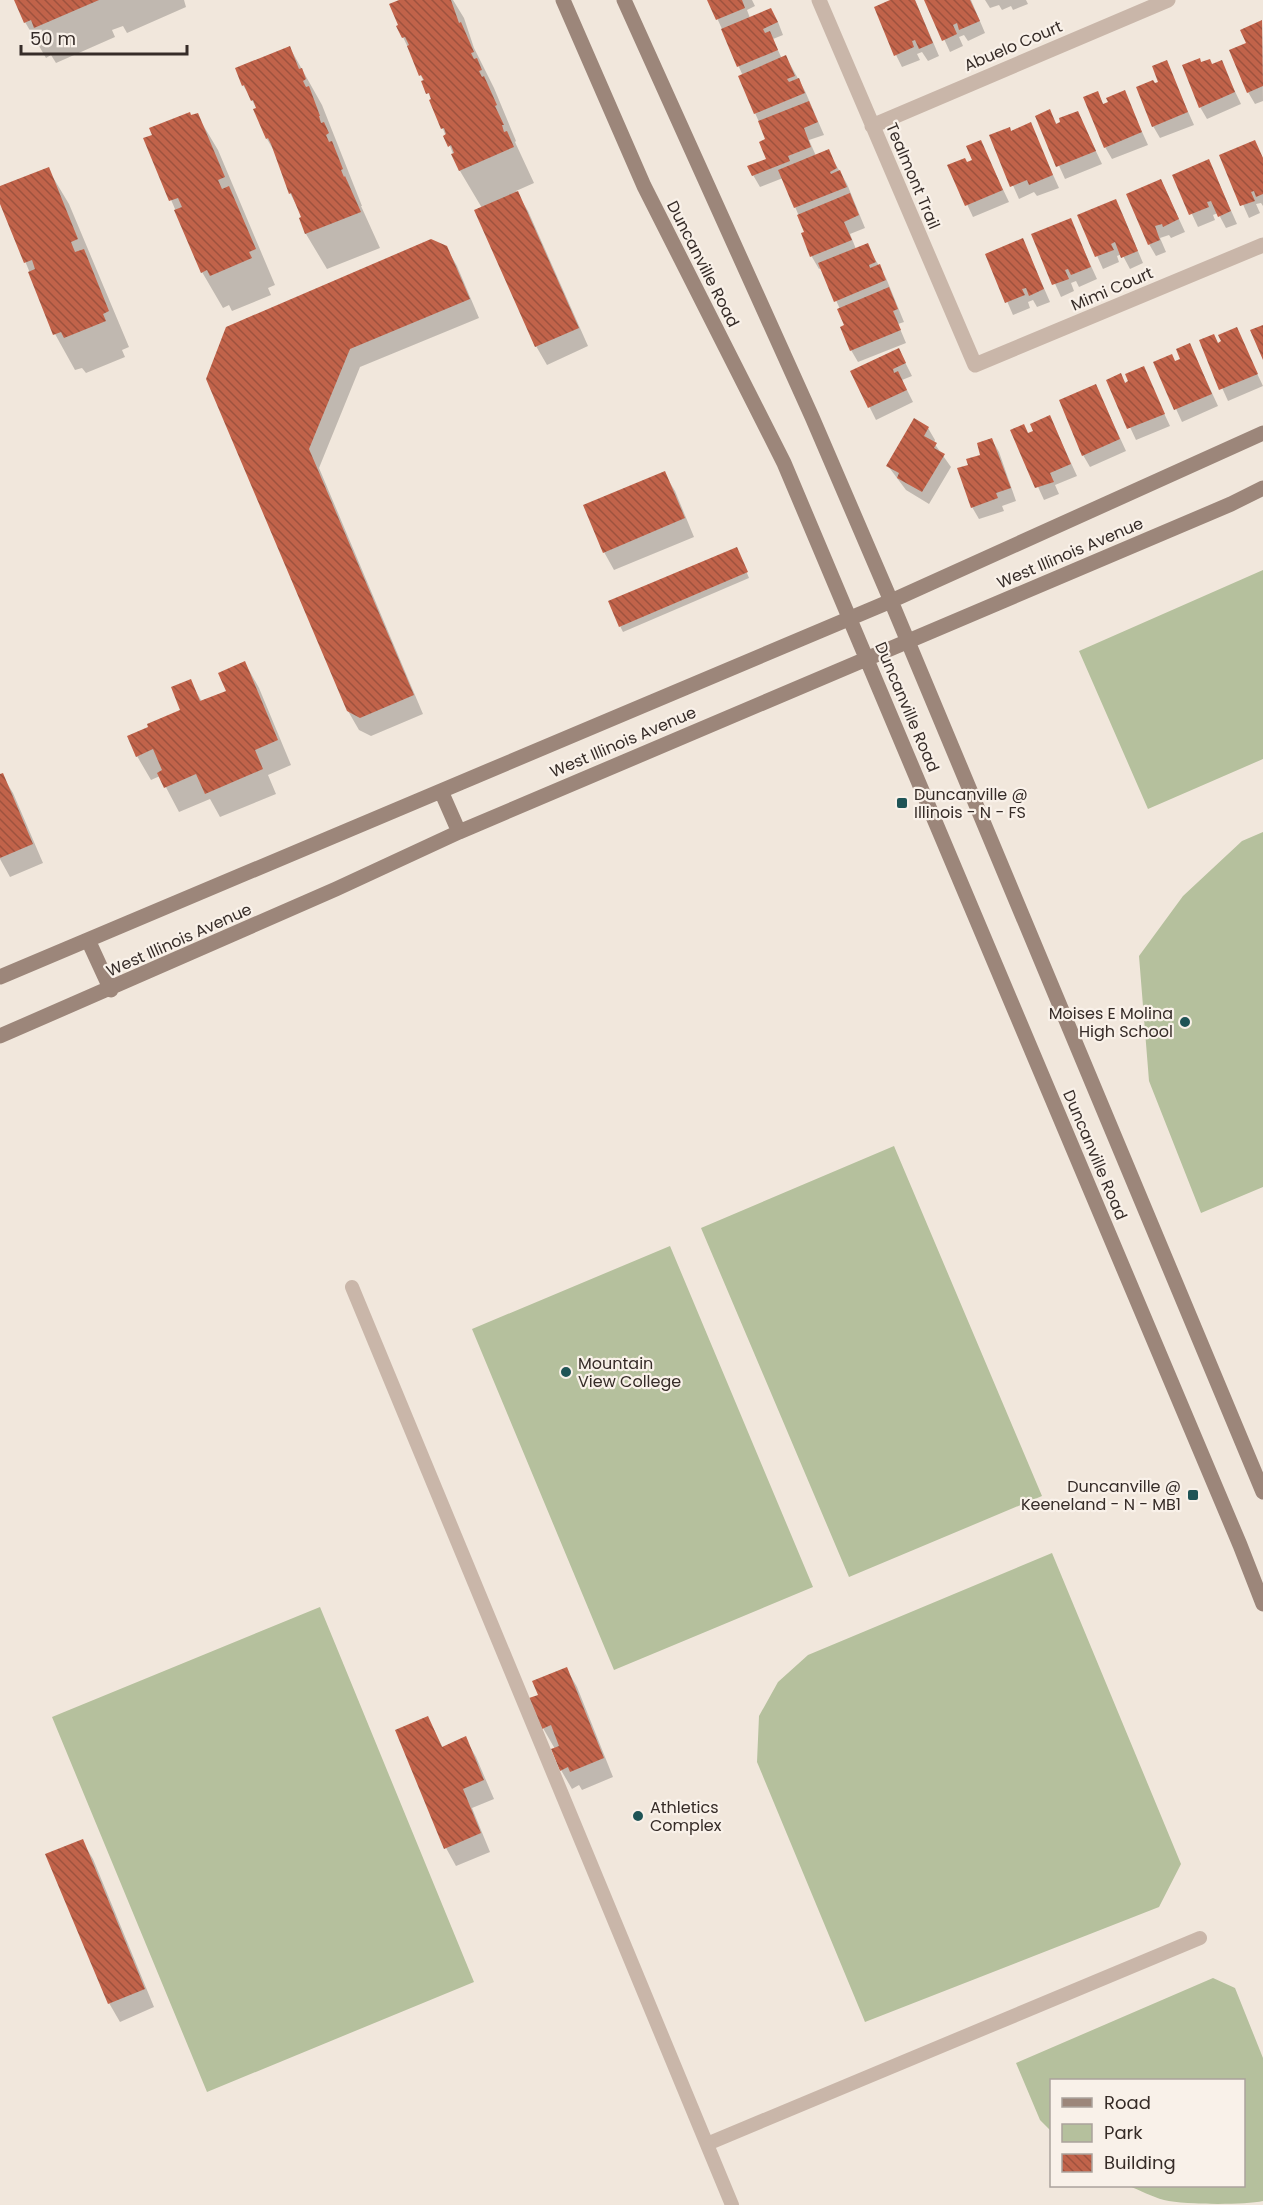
<svg xmlns="http://www.w3.org/2000/svg" width="1263" height="2205" viewBox="0 0 1263 2205" font-family="Poppins,sans-serif">
	<defs>
		<pattern id="building-back-hatch" width="6" height="6" patternUnits="userSpaceOnUse" patternTransform="scale(1.5)"><rect width="6" height="6" fill="#c1634a"/><path d="M-1 5l2 2M0 0l6 6M5-1l2 2" fill="none" stroke="#9e523e"/></pattern>
	</defs>
	<rect width="100%" height="100%" fill="#f1e7dc"/>
	<path fill="#b5c09d" d="M1263,570V759L1148,809L1079,651Z
		M1263,832V1187L1201,1213L1149,1081L1139,956L1183,896L1242,841Z
		M894,1146L1042,1496L849,1577L701,1228Z
		M670,1246L813,1587L614,1670L472,1329Z
		M1052,1553L1181,1864L1159,1907L865,2022L757,1762L759,1716L778,1682L808,1655Z
		M320,1607L474,1982L207,2092L52,1717Z
		M1213,1978L1235,1988L1263,2058V2201C1244,2205 1186,2205 1164,2200C1152,2197 1140,2190 1129,2186H1244V2080H1052L1051,2131L1040,2120L1016,2063Z"/>
	<path fill="#0003" d="M16,0H184L186,7L127,33L123,26L112,30L115,37L56,63L51,55L46,58L25,22Z
		M403,0H453L464,18L474,48L494,88L516,141L515,142L534,183L516,191L528,211L588,346L547,365L536,346L482,208L460,171L424,82L403,37Z
		M709,0H752L755,6L747,10L750,18L778,22L783,35L773,39L782,59L786,57L805,91L824,135L809,140L816,156L828,151L847,184L865,228L850,234L856,249L867,245L886,278L904,322L898,324L906,343L858,362L851,350L840,309L821,268L819,269L812,257L803,234L806,233L783,178L760,187L753,175L768,159L767,140L755,113L743,76Z
		M894,0H915L939,56L928,61L922,52L917,54L920,60L902,67L896,55Z
		M926,0H971L985,33L968,41L964,35L959,37L963,46L950,52Z
		M985,0H1026L1028,4L1013,10L1011,6L1002,10L999,5L990,8Z
		M1262,22L1263,101L1255,104L1248,92L1247,44Z
		M290,48L322,105L362,206H361L380,248L327,269L306,234L301,219L303,218L290,193L277,156L267,139L255,110L257,109L243,85Z
		M1166,62L1194,125L1160,138L1153,126L1155,85L1160,82Z
		M1221,62L1241,104L1207,119L1200,107L1202,64L1212,65Z
		M1124,92L1148,145L1112,159L1105,147L1097,93L1104,105Z
		M1050,111L1057,125L1078,113L1102,164L1065,179L1037,117Z
		M197,115L218,150L275,285L268,288L271,295L232,311L229,305L223,308L202,272L145,139Z
		M1030,124L1059,188L1037,196L1034,192L1019,199L991,136L1011,132Z
		M980,141L1009,202L973,217L949,166L974,161Z
		M1254,142L1263,158V206L1261,203L1256,204L1260,213L1249,218L1221,155Z
		M1209,161L1237,224L1226,228L1218,213L1213,215L1215,220L1198,227L1174,176Z
		M48,169L69,204L129,347L122,350L125,357L86,373L82,368L75,370L55,334L0,200V188Z
		M1161,180L1185,232L1171,238L1169,235L1160,238L1166,252L1156,256L1149,244Z
		M1122,213L1143,263L1130,269L1122,254L1117,256L1119,262L1103,269L1079,216Z
		M1070,220L1097,279L1079,287L1076,281L1071,283L1074,291L1061,297L1033,235Z
		M1023,240L1050,302L1037,307L1033,300L1028,302L1030,308L1013,315L987,255Z
		M446,247L457,266L479,318L360,367L319,468L423,714L371,736L359,730L348,711L208,379Z
		M1236,329L1263,386L1228,401L1201,341L1218,344L1223,342Z
		M1190,345L1218,406L1182,422L1155,363H1176L1182,360Z
		M905,362L912,376L902,380L913,402L876,420L852,372Z
		M1143,368L1170,426L1136,440L1108,380L1121,375L1126,384L1130,382Z
		M1096,386L1126,451L1090,467L1083,455Z
		M1050,417L1077,476L1055,485L1059,494L1044,500L1012,430L1029,435Z
		M928,428L935,440L934,443L951,467L929,504L906,490L888,466Z
		M992,440L999,452L1016,501L1002,506L1004,511L979,519L972,507L970,466L982,456Z
		M664,473L675,491L694,537L614,570L604,552Z
		M739,554L749,578L623,632L620,626Z
		M245,663L259,688L291,765L268,775L276,794L220,817L210,799L179,812L160,776L151,780L137,756L182,711L190,681L202,702L228,692Z
		M2,775L13,793L43,863L10,877L0,859V776Z
		M566,1668L577,1687L613,1777L582,1790L579,1785L572,1789L561,1770L555,1749L543,1728L540,1695Z
		M428,1718L443,1748L465,1738L476,1757L494,1799L472,1808L490,1852L456,1866L446,1848Z
		M82,1841L93,1859L154,2007L120,2022L109,2003Z"/>
	<path fill="url(#building-back-hatch)" d="M14,0H99L34,28L31,20L24,23Z
		M399,0H451L459,23L461,22L474,52L471,53L474,59L477,58L482,70L479,71L482,77L484,76L497,105L495,106L504,125H502L504,132L507,131L514,147L459,171L451,154L454,153L451,145L448,147L443,136L446,134L444,128L441,129L429,100L431,99L429,93L426,94L421,81L424,80L421,75L419,76L407,46L409,45L405,37L402,38L396,26L398,25L389,4Z
		M707,0H742L745,8L716,20Z
		M890,0H915L933,43L919,49L915,40L912,41L914,47L894,56L874,7Z
		M924,0H970L980,21L959,30L957,23L953,25L957,34L942,41Z
		M771,8L778,22L763,29L765,33L770,31L778,50L737,67L721,29Z
		M1262,20L1263,86L1247,93L1229,50L1246,43L1240,30Z
		M290,46L299,69L302,68L306,79L303,81L306,87L309,86L320,116H319L321,123L324,122L329,133L326,135L329,142L332,141L343,169L341,170L344,177L345,176L361,212L305,234L299,218L301,217L291,193L289,194L271,144L268,138L266,139L253,109L256,108L253,100L251,101L244,85L242,86L235,68Z
		M786,55L795,76L787,79L789,82L799,78L805,93L754,114L738,76Z
		M1200,58L1201,62L1210,59L1212,64L1222,60L1235,92L1199,108L1182,65Z
		M1167,60L1188,112L1152,127L1136,87L1153,80L1155,83L1158,82L1152,66Z
		M1125,90L1142,132L1104,148L1083,97L1098,91L1103,104L1108,102L1106,98Z
		M809,101L818,122L804,128L811,147L788,156L790,161L752,176L747,166L766,159L759,142L765,139L758,121Z
		M1050,109L1056,124L1060,122L1059,118L1078,111L1096,151L1056,167L1035,116Z
		M190,112L191,115L198,113L225,177L218,180L222,189L229,186L256,249L249,252L252,258L210,276L207,270L201,273L174,210L182,207L178,198L169,201L143,138L152,135L149,128Z
		M1031,122L1053,175L1029,185L1027,180L1010,187L989,135L1010,127L1011,131Z
		M981,140L1003,190L965,206L947,165L965,158L967,162L972,160L966,146Z
		M1255,140L1263,158V194L1256,197L1254,191L1251,192L1255,201L1240,206L1219,155Z
		M829,149L837,168L830,172L831,174L840,170L847,187L794,208L778,170Z
		M1209,159L1231,211L1218,217L1211,201L1207,202L1209,207L1189,215L1172,175Z
		M49,167L78,239L71,242L75,252L84,249L109,311L103,314L106,321L64,338L61,332L53,335L28,272L35,269L32,260L24,263L0,204V186Z
		M1161,179L1179,219L1163,227L1162,224L1155,226L1160,240L1148,245L1126,194Z
		M518,191L579,328L535,347L474,210Z
		M850,193L859,215L844,222L852,240L810,257L801,233L804,232L797,215Z
		M1116,199L1138,251L1121,258L1115,242L1111,244L1114,250L1095,257L1077,215Z
		M1071,218L1091,267L1071,275L1068,269L1065,270L1069,279L1052,285L1031,234Z
		M1023,238L1044,289L1029,296L1026,288L1022,289L1025,295L1005,303L985,254Z
		M431,239L447,246L470,299L350,349L309,449L414,695L360,718L347,711L206,379L226,327Z
		M868,243L876,262L869,265L870,268L880,264L886,280L834,302L818,263Z
		M889,287L898,309L893,311L901,330L850,351L840,327L844,325L837,309Z
		M1263,325V360L1250,330Z
		M1237,327L1258,374L1219,390L1199,340L1214,334L1218,343L1221,341L1218,335Z
		M1190,343L1212,394L1174,410L1153,362L1172,354L1175,361L1180,359L1176,349Z
		M899,348L906,363L893,369L894,373L898,371L907,390L868,408L850,371Z
		M1144,366L1165,414L1127,429L1106,380L1121,373L1125,383L1128,381L1125,374Z
		M1096,384L1120,439L1082,456L1059,400Z
		M1050,415L1071,464L1050,473L1054,482L1035,488L1010,430L1024,424L1028,433L1033,431L1030,424Z
		M914,418L929,427L924,436L937,443L934,448L945,454L922,492L897,478L899,473L886,466Z
		M992,438L1011,488L996,493L998,498L971,508L957,468L968,465L966,459L980,455L977,443Z
		M665,471L685,518L603,553L583,505Z
		M737,547L748,572L619,627L608,601Z
		M245,661L278,740L255,750L263,769L205,794L196,774L164,788L157,773L162,770L153,749L136,757L127,736L148,727L147,724L180,710L171,687L191,679L200,701L226,691L218,673Z
		M3,773L33,844L0,858V774Z
		M567,1667L604,1758L570,1772L568,1767L560,1771L551,1749L559,1746L551,1725L542,1729L529,1698L538,1695L532,1681Z
		M428,1716L442,1747L466,1736L484,1780L463,1789L481,1833L444,1849L395,1730Z
		M83,1839L145,1989L108,2004L45,1854Z"/>
	<g fill="none" stroke-linecap="round" stroke-linejoin="round">
		<path stroke="#c9b6a9" stroke-width="14" d="M352,1287L732,2205
			M707,2144L1200,1938"/>
		<path stroke="#c9b6a9" stroke-width="15" d="M819,0L975,365L1263,245
			M872,126L1168,0"/>
		<path stroke="#9c867a" stroke-width="15" d="M563,0L644,186L784,463L1240,1545L1263,1604
			M624,0L812,417L891,601L1263,1492
			M441,791L459,832
			M88,940L111,990
			M0,977L891,601L1263,433
			M0,1036L336,889L459,832L1231,504L1263,488"/>
	</g>
	<g fill="#1f5456" stroke="#f9f1e9" stroke-width="2">
		<rect x="896" y="797" width="12" height="12" rx="3"/>
		<circle cx="1185" cy="1022" r="6"/>
		<circle cx="566" cy="1372" r="6"/>
		<rect x="1187" y="1489" width="12" height="12" rx="3"/>
		<circle cx="638" cy="1816" r="6"/>
	</g>
	<g text-anchor="middle" dominant-baseline="central" stroke-width="4.5" stroke-linejoin="round" paint-order="stroke">
		<g font-size="16" fill="#362c28" stroke="#f9f1e9">
			<text transform="translate(1013 46) rotate(-23)">Abuelo Court</text>
			<text transform="translate(913 176) rotate(67)">Tealmont Trail</text>
			<text transform="translate(703 264) rotate(63)">Duncanville Road</text>
			<text transform="translate(1112 289) rotate(-23)">Mimi Court</text>
			<text transform="translate(1070 553) rotate(-23)">West Illinois Avenue</text>
			<text transform="translate(907 707) rotate(67)">Duncanville Road</text>
			<text transform="translate(623 742) rotate(-23)">West Illinois Avenue</text>
			<text transform="translate(179 940) rotate(-24)">West Illinois Avenue</text>
			<text transform="translate(1095 1155) rotate(67)">Duncanville Road</text>
		</g>
		<g font-size="16" fill="#362c28" stroke="#f9f1e9" text-anchor="start">
			<text x="914" y="794">Duncanville @<tspan x="914" dy="18">Illinois - N - FS</tspan></text>
			<text x="1173" y="1013" text-anchor="end">Moises E Molina<tspan x="1173" dy="18">High School</tspan></text>
			<text x="578" y="1363">Mountain<tspan x="578" dy="18">View College</tspan></text>
			<text x="1181" y="1486" text-anchor="end">Duncanville @<tspan x="1181" dy="18">Keeneland - N - MB1</tspan></text>
			<text x="650" y="1807">Athletics<tspan x="650" dy="18">Complex</tspan></text>
		</g>
	</g>
	<rect x="1050" y="2079" width="195" height="108" fill="#f9f1e9" stroke="#aba29c" stroke-width="1.5"/>
	<rect x="1062" y="2098" width="30" height="9" fill="#9c867a" stroke="#aba29c" stroke-width="1.5"/>
	<text x="1104" y="2109" font-size="18" fill="#362c28">Road</text>
	<rect x="1062" y="2124" width="30" height="18" fill="#b5c09d" stroke="#aba29c" stroke-width="1.5"/>
	<text x="1104" y="2139" font-size="18" fill="#362c28">Park</text>
	<rect x="1062" y="2154" width="30" height="18" fill="url(#building-back-hatch)" stroke="#aba29c" stroke-width="1.5"/>
	<text x="1104" y="2169" font-size="18" fill="#362c28">Building</text>
	<path d="M21 45v9h166v-9" fill="none" stroke="#362c28" stroke-width="3"/>
	<text x="30" y="45" font-size="18" fill="#362c28" stroke="#f9f1e9" stroke-width="4.5" paint-order="stroke">50 m</text>
</svg>
